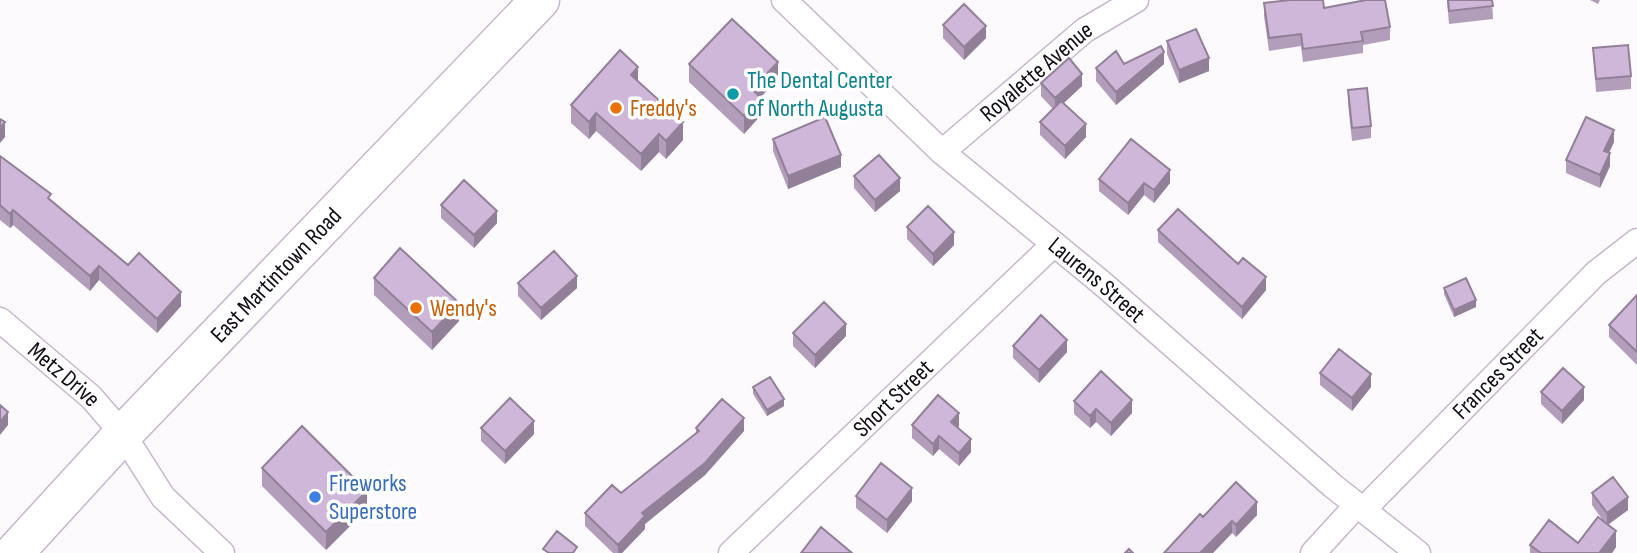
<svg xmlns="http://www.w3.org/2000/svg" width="1637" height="553" viewBox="0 0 1637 553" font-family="'Sofia Sans Condensed',sans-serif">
	<rect width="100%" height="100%" fill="#fdfafe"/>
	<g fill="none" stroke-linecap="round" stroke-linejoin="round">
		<defs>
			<g id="minor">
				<path id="s1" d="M784,0L942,152L1103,284L1333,486L1418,553"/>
				<path id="s2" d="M942,152L1085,30L1136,0"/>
				<path id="s3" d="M0,320L91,397L123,434L163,497L222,553"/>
				<path id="s4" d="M1363,510L1596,273L1637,241"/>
				<path id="s5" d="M731,553L1054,244"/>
				<path d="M1313,553L1357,505"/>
			</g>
			<g id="primary">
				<path id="s6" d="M14,553L123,434L540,0"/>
			</g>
		</defs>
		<use href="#minor" stroke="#c6b7cc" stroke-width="27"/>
		<use href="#primary" stroke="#c6b7cc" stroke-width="41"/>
		<use href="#minor" stroke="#fff" stroke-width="24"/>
		<use href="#primary" stroke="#fff" stroke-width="38"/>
	</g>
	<path fill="#b29dbb" d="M1447,0H1492L1493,19L1449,24Z
		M1590,0H1600L1598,4Z
		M1264,3L1324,8L1390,27V40L1363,45V53L1303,62L1301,46L1269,51L1264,16Z
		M943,25L986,38L964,60L943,38Z
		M1167,41L1209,71L1179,83L1167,54Z
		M1593,48L1631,76V89L1596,92Z
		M689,64L778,79L761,97V115L744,134L689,82Z
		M1124,64H1164L1116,105L1096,81V68Z
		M638,82L683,140L666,159L659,152L641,171L596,131L589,139L571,123V105Z
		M1041,83L1082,86L1064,103L1086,137L1065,159L1040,135V122L1053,109L1041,96Z
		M1348,90L1371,126V138L1352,141L1348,103Z
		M773,139L841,167L788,189L773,151Z
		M1614,142L1609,153L1610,166L1600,188L1566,173V160Z
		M0,156L51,201L128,265L181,306L157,333L99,280L90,291L13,225L10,228L0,220Z
		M854,176L900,191L875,212L854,188Z
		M1099,179L1170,183L1154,203L1144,195L1128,215L1099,191Z
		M441,205L497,223L474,248L441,218Z
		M907,227L954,245L933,266L907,239Z
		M1158,230L1266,290L1242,319L1158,242Z
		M374,278L459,321L432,350L374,295Z
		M518,283L577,288L541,320L518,296Z
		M1444,288L1476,307L1454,317L1444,294Z
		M1637,295V365L1609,337V325Z
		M793,333L846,336L815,368L793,346Z
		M1013,346L1067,352L1039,383L1013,358Z
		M1320,373L1371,387L1352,411L1320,385Z
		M753,387L784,406L767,416L753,394Z
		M1541,392L1584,400L1562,424L1541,404Z
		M1074,401L1132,413L1111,436L1096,422L1090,428L1074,414Z
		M912,425L959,426L957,427L971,452L959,466L939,449L933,456L912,438Z
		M481,428L534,434L505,464L481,441Z
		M696,428L744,431L705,475L645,524V529L622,553H613L585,526V513L621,493L696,434Z
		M262,468L367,509L326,550L262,486Z
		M1592,493L1628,510L1608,525L1616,547L1612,553H1530V545L1578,543L1604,522L1592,505Z
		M856,496L912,501L887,533L856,508Z
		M1257,515L1236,537L1232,533L1213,553H1164L1203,517Z"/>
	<path fill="#918098" d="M986,26V38L964,60V47Z
		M1164,52V64L1116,105V92Z
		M1209,58V71L1179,83V70Z
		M778,62V79L752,106V89Z
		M638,67V85L631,75Z
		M1082,74V86L1055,111V98Z
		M761,98V115L744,134V116Z
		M596,113V131L589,139V122Z
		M5,122V137L0,143V128Z
		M683,122V140L666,159V141Z
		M1086,124V137L1065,159V146Z
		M1614,130V142L1604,163V151Z
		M659,134V152L641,171V154Z
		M1610,153V166L1600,188V175Z
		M841,155V167L788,189V176Z
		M1170,170V183L1154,203V190Z
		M900,178V191L875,212V200Z
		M1144,183V195L1128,215V203Z
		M13,210V225L10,228V214Z
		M497,211V223L474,248V235Z
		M954,232V245L933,266V254Z
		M99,266V280L90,291V276Z
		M577,276V288L541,320V308Z
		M1266,277V290L1242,319V307Z
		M181,292V306L157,333V319Z
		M1476,300V307L1454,317V310Z
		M459,303V321L432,350V332Z
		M846,324V336L815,368V355Z
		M1067,340V352L1039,383V370Z
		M1371,374V387L1352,411V398Z
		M1584,387V400L1562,424V411Z
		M784,399V406L767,416V410Z
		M1132,400V413L1111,436V423Z
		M1096,409V422L1090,428V416Z
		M8,412V425L0,435V422Z
		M959,413V426L951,434V422Z
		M744,418V431L705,475L645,524V529L622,553H618V545L642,513Z
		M534,421V434L505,464V451Z
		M939,436V449L933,456V444Z
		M971,439V452L959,466V453Z
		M912,488V501L887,533V520Z
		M367,491V509L326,550V532Z
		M1628,497V510L1607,525V513Z
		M1257,502V515L1236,537V525Z
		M1232,521V533L1213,553H1200Z
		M1616,531V547L1612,553H1599Z"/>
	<path fill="#cfb7d9" stroke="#918098" stroke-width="2" d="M1290,0H1323L1324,8L1366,0H1385L1390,27L1361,32L1363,41L1303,49L1301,34L1269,38L1264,3Z
		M1448,0H1492L1493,6L1449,11Z
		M964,4L986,26L964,47L943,25Z
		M732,19L778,62L752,89L761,98L744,116L689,64Z
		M1196,29L1209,58L1179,70L1167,41Z
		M1628,45L1631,76L1596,79L1593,48Z
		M1161,46L1164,52L1116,92L1096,68L1116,51L1124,64Z
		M620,50L638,67L631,75L683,122L666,141L659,134L641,154L596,113L589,122L571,105Z
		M1069,58L1082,74L1055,98L1041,83Z
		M1367,88L1371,126L1352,128L1348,90Z
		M1061,101L1086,124L1065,146L1040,122Z
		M825,117L841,155L788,176L773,139Z
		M1586,117L1614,130L1604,151L1610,153L1600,175L1566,160Z
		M0,119L5,122L0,128Z
		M1131,139L1170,170L1154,190L1144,183L1128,203L1099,179Z
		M879,155L900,178L875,200L854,176Z
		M0,156L51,194L48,198L128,265L139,253L181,292L157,319L99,266L90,276L13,210L10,214L0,205Z
		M464,180L497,211L474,235L441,205Z
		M928,206L954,232L933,254L907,227Z
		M1178,209L1238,264L1243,258L1266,277L1242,307L1158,230Z
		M400,248L459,303L432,332L374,278Z
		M554,251L577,276L541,308L518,283Z
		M1466,278L1476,300L1454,310L1444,288Z
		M1637,295V352L1609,325Z
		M824,302L846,324L815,355L793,333Z
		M1041,315L1067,340L1039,370L1013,346Z
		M1339,349L1371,374L1352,398L1320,373Z
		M1563,368L1584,387L1562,411L1541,392Z
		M1101,371L1132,400L1111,423L1096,409L1090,416L1074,401Z
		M770,377L784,399L767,410L753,387Z
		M938,395L959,413L951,422L971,439L959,453L939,436L933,444L912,425Z
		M510,398L534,421L505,451L481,428Z
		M722,399L744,418L705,463L642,513L645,516L618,545L585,513L612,485L621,493L699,431L696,428Z
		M0,405L8,412L0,422Z
		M302,426L367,491L326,532L262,468Z
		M881,463L912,488L887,520L856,496Z
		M1613,477L1628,497L1607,513L1592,493Z
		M1236,482L1257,502L1236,525L1232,521L1200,553H1164L1200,514L1203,517Z
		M1598,517L1616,531L1599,553H1541L1530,545L1549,520L1578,543Z
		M821,527L852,553H801Z
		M557,531L577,547L573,553H549L543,549Z
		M1129,549L1133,553H1125Z"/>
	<circle fill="#0f9aa8" stroke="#fff" stroke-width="2.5" cx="733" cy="94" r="7"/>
	<g fill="#e8710a" stroke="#fff" stroke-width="2.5">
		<circle cx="616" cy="108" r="7"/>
		<circle cx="416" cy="308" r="7"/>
	</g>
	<circle fill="#3f7fe0" stroke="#fff" stroke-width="2.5" cx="315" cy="497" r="7"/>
	<g text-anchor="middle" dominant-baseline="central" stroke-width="7" stroke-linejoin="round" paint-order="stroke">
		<g font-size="24" fill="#120d15" stroke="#fff">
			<text stroke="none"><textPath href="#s2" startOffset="124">Royalette Avenue</textPath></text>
			<text stroke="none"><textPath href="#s6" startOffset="382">East Martintown Road</textPath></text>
			<text stroke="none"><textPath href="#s1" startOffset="420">Laurens Street</textPath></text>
			<text stroke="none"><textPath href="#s4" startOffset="192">Frances Street</textPath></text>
			<text stroke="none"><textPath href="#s3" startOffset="84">Metz Drive</textPath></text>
			<text stroke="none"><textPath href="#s5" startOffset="224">Short Street</textPath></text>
		</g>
		<g font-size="24" fill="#0d838f" stroke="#fff" text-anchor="start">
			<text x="747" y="80">The Dental Center<tspan x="747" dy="28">of North Augusta</tspan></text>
		</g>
		<g font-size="24" fill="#c56008" stroke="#fff" text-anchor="start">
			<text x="630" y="108">Freddy's</text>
			<text x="430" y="308">Wendy's</text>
		</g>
		<g font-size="24" fill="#366cbe" stroke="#fff" text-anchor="start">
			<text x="329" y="483">Fireworks<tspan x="329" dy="28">Superstore</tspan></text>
		</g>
	</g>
</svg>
